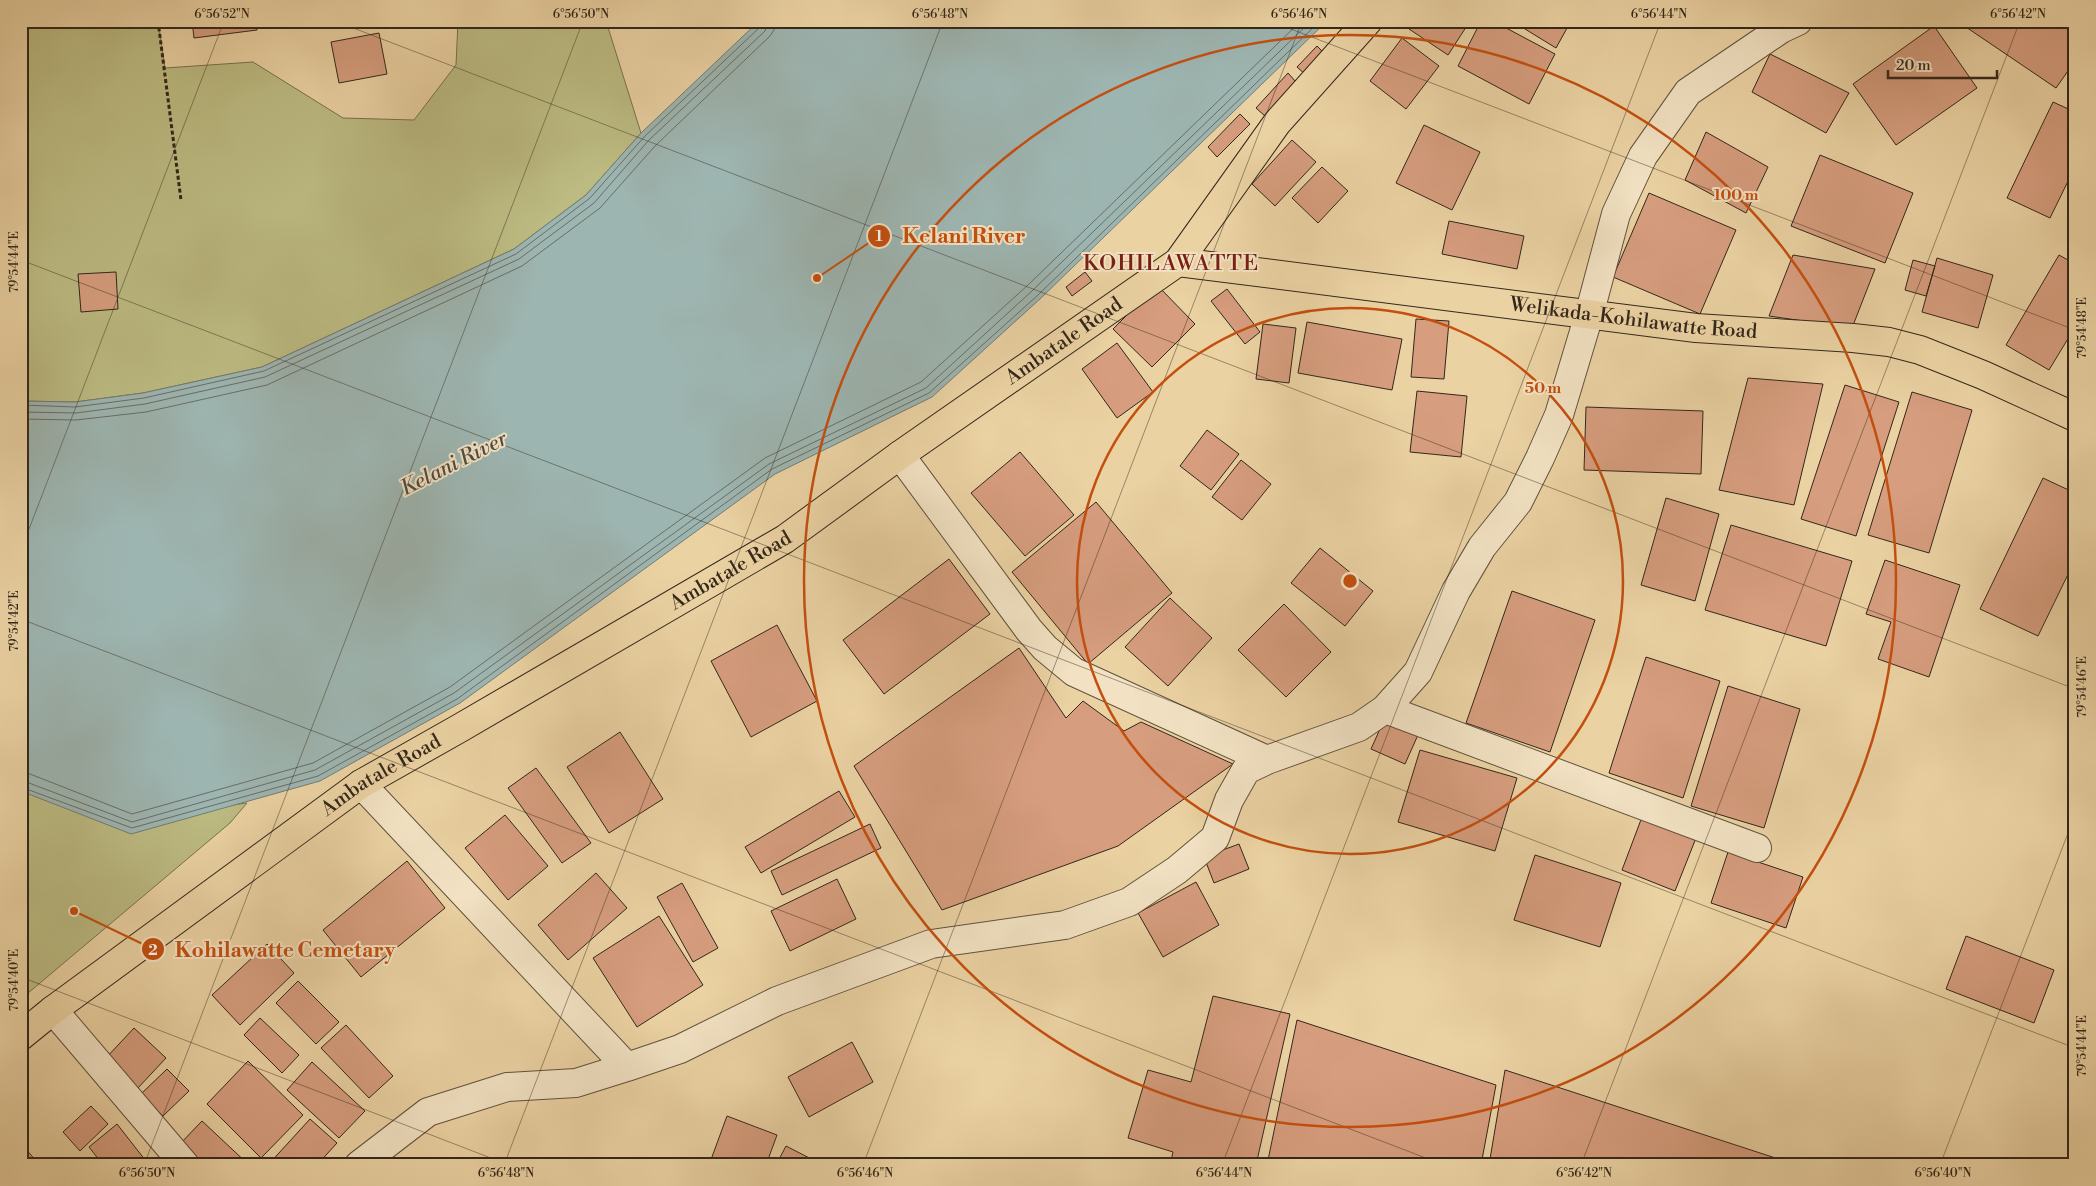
<svg xmlns="http://www.w3.org/2000/svg" width="2096" height="1186" viewBox="0 0 2096 1186" font-family="'Libre Bodoni',serif">
	<rect width="100%" height="100%" fill="#ebd2a3"/>
	<filter id="stains"><feTurbulence type="fractalNoise" baseFrequency=".004" numOctaves="4"/><feColorMatrix values="0 0 0 0 .2 0 0 0 0 .09 0 0 0 0 .02 0 0 0 .5 -.17"/></filter>
	<radialGradient id="worn" r=".72"><stop offset=".6" stop-color="#630" stop-opacity="0"/><stop offset="1" stop-color="#630" stop-opacity=".3"/></radialGradient>
	<path fill="#bcbb82" stroke="#78714e" d="M21,21H158L165,68L253,62L343,118L414,120L456,65L458,21H606L641,133L586,195L514,249L262,367L143,393L75,402L21,401Z
		M21,780L127,819L247,803L230,823L21,999Z"/>
	<path fill="#9db5b1" stroke="#737c75" d="M759,21H1327L1041,298L932,397L775,474L460,703L320,781L131,834L21,791V401L75,402L143,393L262,367L514,249L586,195L641,133Z"/>
	<g fill="none" stroke-linecap="round" stroke-linejoin="round">
		<path stroke="#686e66" stroke-width="1" d="M21,405L75,407L144,398L264,371L516,254L590,198L645,136L760,27L762,21
			M21,412L76,413L145,404L265,377L519,259L594,203L649,140L765,31L768,21
			M21,419L76,420L146,412L267,385L522,266L600,208L655,146L770,36L774,30L776,21
			M21,773L30,774L132,814L313,763L450,687L765,458L921,382L1028,285L1301,21
			M21,780L132,822L315,770L454,693L769,464L926,388L1033,290L1311,21
			M21,787L132,828L318,776L457,699L772,469L929,393L1038,295L1320,21"/>
	</g>
	<path fill="#d69d7e" stroke="#33271b" d="M192,21H256L257,30L194,38Z
		M1414,21H1470L1448,55L1409,29Z
		M1481,21H1493L1555,54L1529,104L1458,66Z
		M1512,21H1571L1556,48Z
		M1957,21H2075V61L2056,88Z
		M1934,26L1977,88L1896,145L1853,84Z
		M379,33L387,74L339,83L331,42Z
		M1402,38L1439,66L1406,109L1370,81Z
		M1317,46L1326,55L1307,76L1297,67Z
		M1770,54L1849,93L1826,133L1752,92Z
		M1288,73L1296,82L1265,116L1256,108Z
		M2053,102L2075,112V172L2073,171L2050,218L2007,198Z
		M1240,114L1250,124L1217,157L1208,147Z
		M1424,125L1480,152L1452,210L1396,183Z
		M1706,132L1768,167L1746,213L1685,180Z
		M1292,140L1316,162L1275,206L1252,184Z
		M1820,155L1913,193L1885,263L1791,226Z
		M1322,167L1348,191L1318,223L1292,198Z
		M1649,193L1736,230L1700,314L1613,277Z
		M1449,221L1524,236L1517,269L1442,254Z
		M1793,255L1875,269L1852,328L1769,316Z
		M2059,255L2075,264V327L2049,370L2006,345Z
		M1937,258L1993,275L1978,328L1922,312Z
		M1913,260L1935,266L1926,296L1905,290Z
		M116,272L118,309L81,312L78,274Z
		M1085,272L1092,281L1072,296L1066,287Z
		M1157,285L1195,324L1152,367L1113,329Z
		M1227,289L1260,332L1245,344L1211,301Z
		M1416,319L1449,321L1444,379L1411,377Z
		M1307,322L1402,339L1392,390L1298,373Z
		M1263,324L1296,328L1289,383L1256,379Z
		M1117,343L1153,392L1117,418L1082,369Z
		M1748,378L1823,384L1794,505L1719,490Z
		M1845,385L1899,402L1856,536L1801,519Z
		M1417,391L1467,396L1461,457L1410,452Z
		M1912,392L1972,410L1929,553L1868,535Z
		M1586,407L1703,411L1701,474L1584,470Z
		M1207,430L1239,454L1211,490L1180,466Z
		M1020,452L1074,515L1025,556L971,493Z
		M1241,460L1271,484L1242,520L1212,497Z
		M2043,478L2075,493V560L2038,636L1980,609Z
		M1666,498L1719,514L1695,601L1641,585Z
		M1096,502L1172,593L1088,664L1012,572Z
		M1731,525L1852,561L1826,646L1705,610Z
		M1320,548L1373,591L1345,626L1291,583Z
		M949,559L990,614L884,694L843,640Z
		M1885,560L1960,585L1929,677L1878,659L1891,622L1866,614Z
		M1512,591L1595,620L1550,752L1466,723Z
		M1170,598L1212,638L1168,686L1125,647Z
		M1284,604L1331,652L1286,697L1238,650Z
		M777,625L817,701L751,737L711,661Z
		M1019,648L1066,718L1083,701L1124,731L1141,722L1233,764L1118,846L942,910L854,766Z
		M1646,657L1720,681L1683,798L1609,773Z
		M1728,686L1800,709L1764,828L1691,806Z
		M1388,711L1422,726L1405,764L1371,749Z
		M620,732L663,799L609,833L567,767Z
		M1420,750L1517,778L1495,851L1398,822Z
		M536,768L591,843L562,863L508,788Z
		M839,791L855,817L761,873L745,847Z
		M505,815L548,866L508,900L465,848Z
		M1642,817L1696,838L1675,891L1622,870Z
		M870,824L881,848L782,895L771,871Z
		M1239,844L1249,869L1214,883L1204,857Z
		M1728,852L1803,877L1786,928L1711,903Z
		M1535,855L1621,883L1600,947L1514,920Z
		M407,861L445,908L361,977L323,930Z
		M596,873L627,908L568,960L538,925Z
		M837,879L856,919L790,951L771,911Z
		M1196,882L1219,925L1163,957L1138,913Z
		M682,883L718,948L693,962L657,897Z
		M659,916L703,985L637,1027L593,958Z
		M1966,936L2054,970L2034,1023L1946,989Z
		M267,944L294,973L240,1025L212,995Z
		M298,981L339,1022L316,1044L276,1003Z
		M1213,996L1290,1014L1256,1165H1170L1173,1152L1128,1138L1148,1070L1191,1082Z
		M260,1018L299,1055L282,1073L244,1035Z
		M1297,1020L1496,1085L1481,1165H1267Z
		M346,1025L393,1076L369,1098L321,1048Z
		M134,1028L166,1058L137,1089L105,1059Z
		M852,1042L873,1082L809,1117L788,1077Z
		M248,1061L303,1115L261,1158L207,1104Z
		M312,1062L365,1111L339,1138L287,1090Z
		M167,1069L189,1091L163,1116L141,1094Z
		M1505,1070L1797,1165H1489Z
		M91,1106L108,1124L80,1151L63,1132Z
		M727,1116L777,1135L766,1165H709Z
		M310,1119L337,1143L317,1165H268Z
		M202,1121L249,1165H201L179,1145Z
		M117,1124L149,1165H103L89,1147Z
		M23,1146L39,1164V1165H21Z
		M786,1146L823,1165H776Z"/>
	<g fill="none" stroke-linecap="round" stroke-linejoin="round">
		<defs>
			<path id="minor" d="M900,455L1029,630L1045,648L1074,672L1267,760
				M1385,709L1757,848
				M361,784L627,1067
				M53,1010L185,1165
				M359,1165L428,1112L507,1087L576,1083L627,1067L680,1049L777,1001L931,944L1065,925L1129,902L1177,870L1215,838L1229,800L1246,770L1267,760L1359,727L1385,709L1418,672L1456,591L1482,547L1518,502L1540,458L1559,415L1589,315L1616,214L1643,156L1688,92L1781,29L1798,21"/>
			<g id="major">
				<path id="s1" d="M1178,262L1696,328L1853,338L1889,342L1920,350L1983,375L2075,417"/>
				<path id="s2" d="M21,1036L53,1010L361,784L460,728L785,539L900,455L1178,262L1277,123L1368,21"/>
			</g>
		</defs>
		<use href="#minor" stroke="#61523d" stroke-width="30"/>
		<use href="#major" stroke="#33271b" stroke-width="30"/>
		<path stroke="#33271b" stroke-width="3" stroke-dasharray="4 2.5" stroke-linecap="butt" d="M158,21L181,200"/>
		<use href="#minor" stroke="#f2e2c3" stroke-width="28"/>
		<use href="#major" stroke="#ebd2a3" stroke-width="28"/>
	</g>
	<path fill="none" stroke="#33271b" stroke-width="1" stroke-opacity="0.45" d="M335,21L2075,689M1270,21L2075,330M21,260L2075,1048M21,550L224,21M21,619L1444,1165M21,977L509,1165M144,1165L583,21M504,1165L943,21M863,1165L1302,21M1222,1165L1661,21M1581,1165L2020,21M1940,1165L2075,815"/>
	<g fill="none" stroke="#c44f0f" stroke-width="2.5">
		<circle cx="1350" cy="581" r="273"/>
		<circle cx="1350" cy="581" r="546"/>
	</g>
	<g text-anchor="middle" dominant-baseline="central" stroke-width="4" stroke-linejoin="round" paint-order="stroke">
		<g font-size="20" fill="#33271b" stroke="#f2e2c3">
			<text stroke="none"><textPath href="#s1" startOffset="459">Welikada-Kohilawatte Road</textPath></text>
			<text stroke="none"><textPath href="#s2" startOffset="1255">Ambatale Road</textPath></text>
			<text stroke="none"><textPath href="#s2" startOffset="850">Ambatale Road</textPath></text>
			<text stroke="none"><textPath href="#s2" startOffset="445">Ambatale Road</textPath></text>
		</g>
		<g font-size="21" font-style="italic" fill="#4e4a40" stroke="#f2e2c3">
			<text transform="translate(454 464) rotate(-27)">Kelani River</text>
		</g>
		<g font-size="22" letter-spacing="1" fill="#7a1f14" stroke="#f2e2c3">
			<text x="1171" y="263">KOHILAWATTE</text>
		</g>
	</g>
	<circle cx="1350" cy="581" r="8" fill="#c44f0f" stroke="#f2e2c3" stroke-width="2.5"/>
	<g font-size="15" text-anchor="middle" font-weight="bold" fill="#c44f0f" stroke="#f2e2c3" stroke-width="4" stroke-linejoin="round" paint-order="stroke">
		<text x="1736" y="200">100 m</text>
		<text x="1543" y="393">50 m</text>
	</g>
	<path fill="none" stroke="#c44f0f" stroke-width="2" d="M817 278L879 236M74 911L153 949"/>
	<g fill="#c44f0f" stroke="#f2e2c3" stroke-width="2">
		<circle cx="817" cy="278" r="5"/>
		<circle cx="74" cy="911" r="5"/>
		<circle cx="879" cy="236" r="12"/>
		<circle cx="153" cy="949" r="12"/>
	</g>
	<g font-size="15" text-anchor="middle" font-weight="bold" fill="#fff">
		<text x="879" y="241">1</text>
		<text x="153" y="955">2</text>
	</g>
	<g font-size="21" text-anchor="middle" font-weight="bold" fill="#c44f0f" stroke="#f2e2c3" stroke-width="4" stroke-linejoin="round" paint-order="stroke">
		<text x="964" y="243">Kelani River</text>
		<text x="285" y="957">Kohilawatte Cemetary</text>
	</g>
	<rect width="2096" height="1186" fill="none" stroke="#ebd2a3" stroke-width="55"/>
	<path d="M1888 70v8h109v-8" fill="none" stroke="#33271b" stroke-width="2.5"/>
	<text x="1896" y="70" font-size="15" fill="#33271b" stroke="#f2e2c3" stroke-width="4" paint-order="stroke">20 m</text>
	<rect x="28" y="28" width="2040" height="1130" fill="none" stroke="#33271b" stroke-width="2"/>
	<g font-size="12" text-anchor="middle" fill="#33271b">
		<text x="222" y="18">6°56'52"N</text>
		<text x="581" y="18">6°56'50"N</text>
		<text x="940" y="18">6°56'48"N</text>
		<text x="1299" y="18">6°56'46"N</text>
		<text x="1659" y="18">6°56'44"N</text>
		<text x="2018" y="18">6°56'42"N</text>
		<text transform="translate(14 262) rotate(-90)" y="4">79°54'44"E</text>
		<text transform="translate(2082 328) rotate(-90)" y="4">79°54'48"E</text>
		<text transform="translate(14 621) rotate(-90)" y="4">79°54'42"E</text>
		<text transform="translate(2082 687) rotate(-90)" y="4">79°54'46"E</text>
		<text transform="translate(14 980) rotate(-90)" y="4">79°54'40"E</text>
		<text transform="translate(2082 1046) rotate(-90)" y="4">79°54'44"E</text>
		<text x="147" y="1177">6°56'50"N</text>
		<text x="506" y="1177">6°56'48"N</text>
		<text x="865" y="1177">6°56'46"N</text>
		<text x="1224" y="1177">6°56'44"N</text>
		<text x="1584" y="1177">6°56'42"N</text>
		<text x="1943" y="1177">6°56'40"N</text>
	</g>
	<rect width="100%" height="100%" filter="url(#stains)"/>
	<rect width="100%" height="100%" fill="url(#worn)"/>
</svg>
